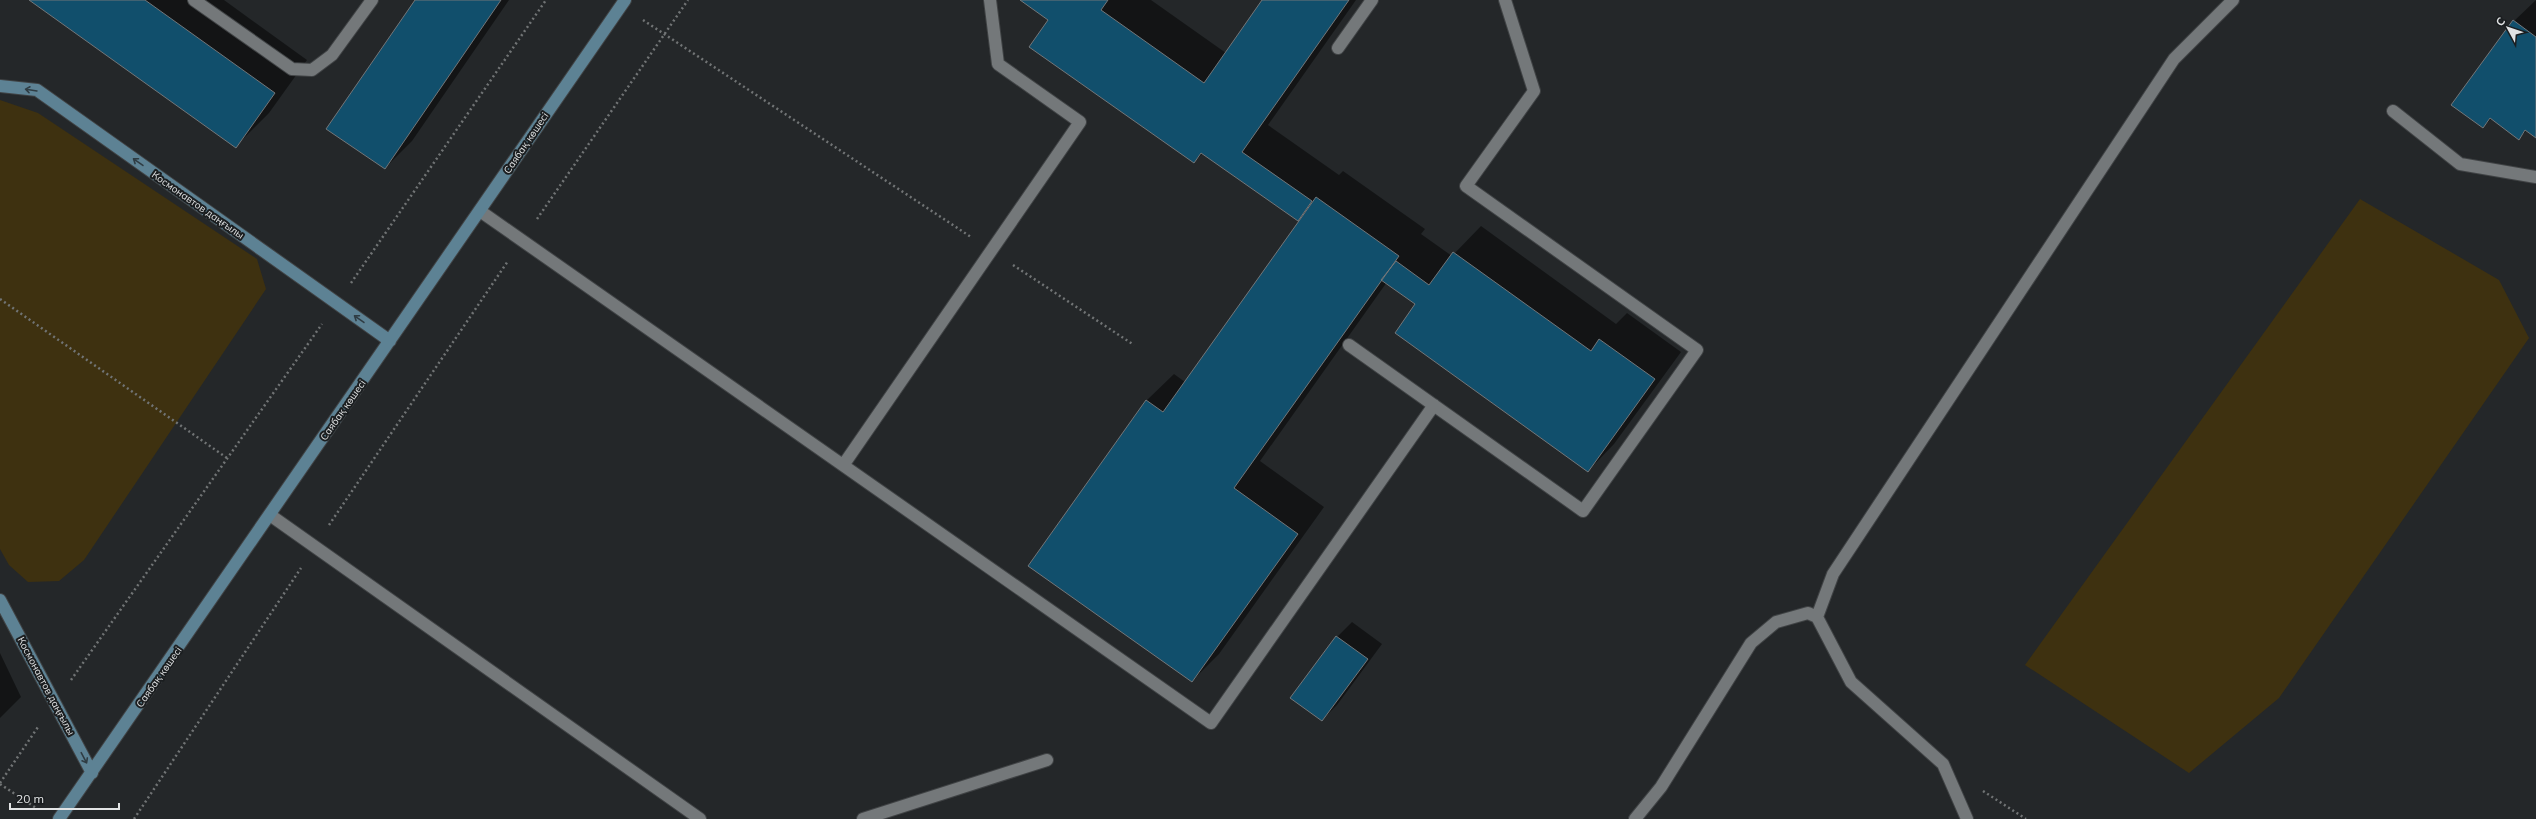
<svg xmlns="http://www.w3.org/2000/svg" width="2536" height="819" viewBox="0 0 2536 819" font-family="Mulish,sans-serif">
	<rect width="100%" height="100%" fill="#242729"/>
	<path fill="#3e3110" d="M0,100L38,113L257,259L266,289L84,560L59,581L28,582L9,565L0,549Z
		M2360,199L2499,280L2529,338L2279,698L2189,773L2025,665Z"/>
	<path fill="#0007" d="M31,0H224L307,60L269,113L236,146Z
		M416,0H509L412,141L385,168Z
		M1022,0H1151L1226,53L1263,0H1356L1268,125L1339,175L1343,171L1425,229L1421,234L1452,256L1481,226L1616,324L1627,313L1681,352L1614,444L1588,471L1417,304L1387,282L1260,461L1324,507L1219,654L1192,681L1029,565L1147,400L1174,374L1185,382L1300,221L1203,153L1194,162L1050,20Z
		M2536,0V136L2527,130L2519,138L2492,118L2483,127L2514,21Z
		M1352,622L1382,644L1337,705L1322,720L1337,637Z
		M0,653L21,697L0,718Z"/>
	<path fill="#114f6c" stroke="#737679" d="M29,0H145L275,93L236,148Z
		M415,0H501L385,169L326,129Z
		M1020,0H1108L1101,10L1204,83L1262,0H1349L1242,152L1312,201L1298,221L1201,153L1194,163L1029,47L1048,20Z
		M2513,20L2536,37V138L2525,130L2519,140L2490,118L2483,128L2451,105Z
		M1316,197L1399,256L1234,488L1298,534L1192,682L1028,566L1146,400L1163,412Z
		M1453,252L1591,351L1599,339L1655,379L1588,472L1395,333L1415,304L1381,280L1396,261L1429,285Z
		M1336,636L1368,659L1322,721L1290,698Z"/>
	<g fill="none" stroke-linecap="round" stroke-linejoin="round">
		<defs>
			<path id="lane" d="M194,0L292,69L312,70L332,55L372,0
				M1338,48L1372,0
				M2393,111L2460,164L2536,177
				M480,211L1211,723L1434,405
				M1349,345L1583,511L1697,350L1466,186L1534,91L1505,0
				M844,464L1080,122L998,64L990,0
				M270,515L700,819
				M863,819L1047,760
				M1635,819L1661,787L1751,643L1776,622L1808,613L1817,617
				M1967,819L1943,764L1851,682L1817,617L1833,574L2174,59L2233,0"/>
			<path id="secondary" d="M0,86L37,90L390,341
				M0,600L92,773
				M59,819L625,0"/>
		</defs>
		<use href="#lane" stroke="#404345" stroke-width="14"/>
		<use href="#secondary" stroke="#404345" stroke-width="14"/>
		<path stroke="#717475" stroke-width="2.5" stroke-dasharray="2 3" stroke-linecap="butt" d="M643,20L971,237
			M537,219L688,0
			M1013,265L1134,345
			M351,283L546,0
			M0,299L227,458
			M329,525L508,261
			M71,680L322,324
			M0,783L38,727
			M0,784L36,808
			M1983,791L2026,819
			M134,819L301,568"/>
		<use href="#lane" stroke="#74787a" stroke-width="12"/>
		<use href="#secondary" stroke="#5d8294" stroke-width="12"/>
	</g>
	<defs><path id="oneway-shaft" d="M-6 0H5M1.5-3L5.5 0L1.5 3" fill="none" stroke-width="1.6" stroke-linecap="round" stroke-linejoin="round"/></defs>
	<g stroke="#2f3c43">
		<use href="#oneway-shaft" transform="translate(31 90) rotate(-171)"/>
		<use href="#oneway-shaft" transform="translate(138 162) rotate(-145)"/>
		<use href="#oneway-shaft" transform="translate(359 319) rotate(-145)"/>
		<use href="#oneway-shaft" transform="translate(84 758) rotate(62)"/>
	</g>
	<g text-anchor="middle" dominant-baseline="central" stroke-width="4" stroke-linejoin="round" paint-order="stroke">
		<g font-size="10" fill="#e2e4e5" stroke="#1b1e20">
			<text transform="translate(526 143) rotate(-56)">Саябақ көшесі</text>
			<text transform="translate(198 205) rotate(35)">Космонавтов даңғылы</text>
			<text transform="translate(343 410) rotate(-55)">Саябақ көшесі</text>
			<text transform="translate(159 677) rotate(-55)">Саябақ көшесі</text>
			<text transform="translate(46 686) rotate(62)">Космонавтов даңғылы</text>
		</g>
	</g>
	<g transform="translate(2508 28) rotate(310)" stroke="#1b1e20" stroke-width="3" paint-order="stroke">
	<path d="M0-3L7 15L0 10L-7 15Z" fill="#e2e4e5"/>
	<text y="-6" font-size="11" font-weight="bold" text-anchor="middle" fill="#e2e4e5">С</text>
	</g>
	<path d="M10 803v6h109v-6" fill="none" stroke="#e2e4e5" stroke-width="2"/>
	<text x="16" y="803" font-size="12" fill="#e2e4e5" stroke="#1b1e20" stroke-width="3" paint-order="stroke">20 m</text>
</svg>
